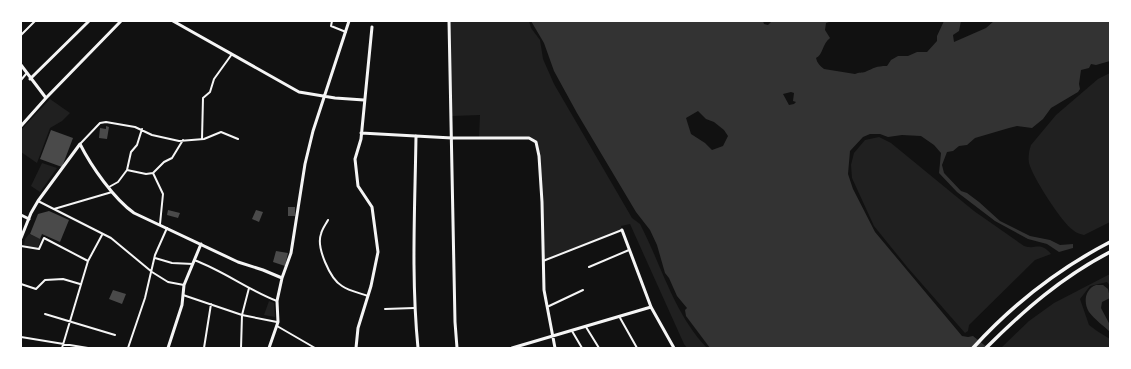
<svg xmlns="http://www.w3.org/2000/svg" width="1131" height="369" viewBox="0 0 1131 369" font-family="'Open Sans',sans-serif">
	<rect width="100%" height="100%" fill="#111"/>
	<path fill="#202020" d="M449,21H529L531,28L540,40L543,59L554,84L632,218L640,224C662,266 673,312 707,348H687L684,344L630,224L621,226L622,230L543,261V217L537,145L532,139H479L480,115L452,116Z
		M1110,73V222L1084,235C1080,234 1076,233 1073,230C1062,223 1032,176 1029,163C1028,157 1029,151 1031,145L1056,115L1098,79Z
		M50,99L70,113L62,121L50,128L37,163L21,152V130Z
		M879,137L891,143L974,211L1024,246C1036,250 1040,241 1051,254L1035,260L969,325L968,331L965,333L908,268L874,226L852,178L851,165L854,153L865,140Z
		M42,163L57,168L40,192L31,186Z
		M29,234L41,239L38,247L35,248L24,245L25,239Z
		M1110,274V286L1107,282L1090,286L1080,299L1089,325L1097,331L1110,339V348H1001L1029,321L1054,303Z
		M269,301L274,303L275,317L264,315Z"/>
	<path fill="#333" fill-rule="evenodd" d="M531,21H763L764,24L768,25L772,21H832L826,23L825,30L830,38C822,44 823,55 816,58C817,63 820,66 824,69L855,74C859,72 862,73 865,72C874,68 876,66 887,66L891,60L898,56H908L917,52H927L937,41V36L944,21H961L959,31L953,35L954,42L986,28L994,21H1110V61L1096,65L1091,64L1089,68L1081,70L1079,84L1080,89L1078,92L1051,108L1043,119L1032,128L1017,126L1009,128L975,138L967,145L959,146L953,151L947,152L942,165L944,173L961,191L967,193L979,202L1000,221L1030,236L1050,240L1060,245L1073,244V248L1059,252L1047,244L1028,239L995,221L957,192L939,173L941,153L934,145L921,136L902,135L888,137L880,134H870L863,137L850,151L848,174L853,189L875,232L962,336L968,337L973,336L988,348H710L686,316L685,310L687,308L677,296L669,278L665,273L657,245L650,230L636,212L577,113L554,71L544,43ZM791,92L794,93L793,101L796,102L794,104L789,105L783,94ZM698,111L706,119L714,122L724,130L728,136L723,146L712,150L705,143L691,134L686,118Z
		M1096,285H1103L1108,289L1110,298L1102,302L1101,308L1110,325V332C1104,326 1094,319 1089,312C1083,302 1085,289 1096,285Z"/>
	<path fill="#4a4a4a" d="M106,126L109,127L107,139L99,138L100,128L106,129Z
		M51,130L73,138L62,167L40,159Z
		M288,207H295V216H288Z
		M168,210L180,213L178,218L167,215Z
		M256,210L263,212L259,222L252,219Z
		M49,211L69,220L60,242L42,234L40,239L30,234L38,214Z
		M276,251L288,253L285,266L273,262Z
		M113,290L126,294L122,304L109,299Z"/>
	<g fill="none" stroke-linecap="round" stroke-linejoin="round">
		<path stroke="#f5f5f5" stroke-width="2" d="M332,21L331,26L346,32
			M21,35L35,21
			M21,80L26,74
			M202,139L203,98L210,92L214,79L232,54
			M80,144L100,123L106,122L135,127L152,135L179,141L204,139L221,132L238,139
			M127,170L146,174L153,173L164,162L172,158L183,140
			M153,173L163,194L160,224
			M109,187L118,182L127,170L131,152L137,145L142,129
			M38,201L111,238L152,272L168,282L184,285
			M54,209L112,192
			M328,220C326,224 322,229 321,234C316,247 330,279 342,286C349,291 360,293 368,296
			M21,246L39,249L44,238L88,261
			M155,258L172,263L193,264
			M194,260C224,271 248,290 277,301
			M543,261L622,230
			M589,267L629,250
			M21,284L36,289L45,280L63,279L80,284
			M183,295L242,315L277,322
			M547,307L583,290
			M385,309L414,308
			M45,314L115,335
			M619,316L637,348
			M277,326L315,348
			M586,327L599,348
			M572,331L582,348
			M21,337L88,348
			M62,348L88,261L102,235
			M128,348L145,298L155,255L167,228
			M204,348L211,304
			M241,348L242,315L249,288"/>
		<path stroke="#f5f5f5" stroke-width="3" d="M173,21L299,92L335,98L364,100
			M449,21L455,322L457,348
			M21,65L46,98
			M30,79L89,21
			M21,126L46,98L121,21
			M361,133L452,138H529L536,142L539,156L542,202L544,290L555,348
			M416,136C415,207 411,277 418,348
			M21,215L29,219
			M622,230L651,307L674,348
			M21,238L31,213L38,201L80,144C91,166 114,199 134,213L238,262L263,270L282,278
			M168,348L182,305L184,285L201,244
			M269,348L278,322L277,301L282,278L291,253L305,164L313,131L349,21
			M356,348L358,328L371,286L378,252L372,207L358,186L355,159L361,139L372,27
			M512,348L651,307"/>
		<path stroke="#f5f5f5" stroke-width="3.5" d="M973,348C1012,305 1058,269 1110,242
			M986,348C1024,310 1062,277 1110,252"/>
	</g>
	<rect width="1131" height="369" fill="none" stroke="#ffffff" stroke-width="44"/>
</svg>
